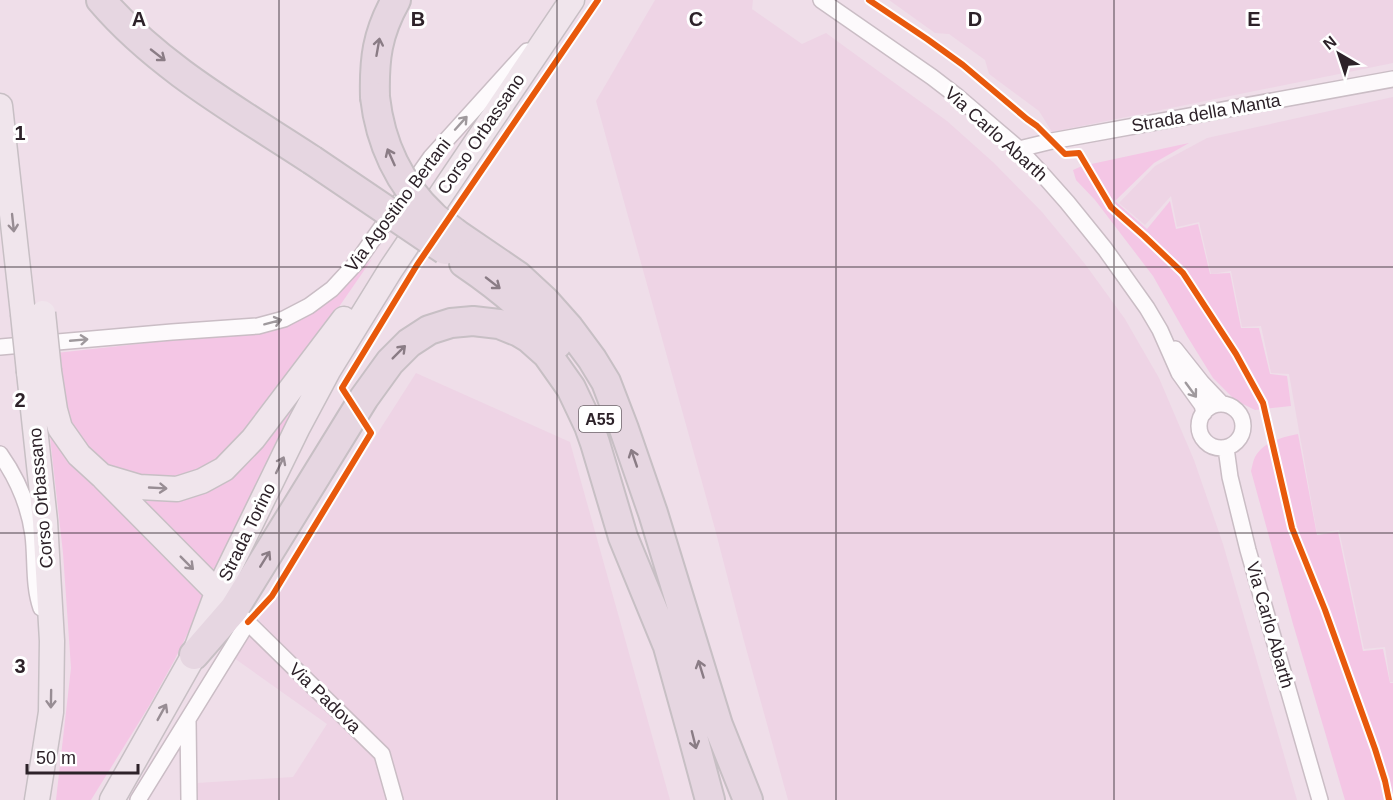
<svg xmlns="http://www.w3.org/2000/svg" width="1393" height="800" viewBox="0 0 1393 800" font-family="Helvetica,sans-serif">
	<rect width="100%" height="100%" fill="#efdee9"/>
	<path fill="#eed4e5" d="M655,0H753L752,9L802,44L826,33L947,121L994,163L1042,212L1085,264L1125,319L1159,378L1194,460L1223,544L1297,800H788L744,641L715,529L596,101Z
		M889,0H1393V63L1052,132L1039,111L989,74L985,60L949,34L935,33Z
		M1393,97V682H1390L1385,647L1364,649L1339,530L1317,533L1289,374L1271,373L1261,326L1242,327L1231,271L1211,274L1199,222L1177,227L1171,196L1145,225L1119,203L1155,166L1207,138Z
		M416,373L570,442L670,800H182L181,784L293,777L327,724L234,658Z"/>
	<path fill="#f4c6e5" d="M1189,143L1154,163L1115,201L1147,229L1170,201L1176,229L1198,224L1210,274L1230,273L1241,328H1259L1270,374L1287,376L1291,406L1255,410L1235,400L1213,378L1187,336L1153,276L1095,200L1076,180L1073,170L1082,166Z
		M372,259L276,398L233,449L191,477L142,481L98,461L68,425L56,353L257,331L297,320L316,310L336,294Z
		M308,385L215,579L134,498H173Z
		M1298,434L1317,535L1338,532L1363,651L1383,649L1390,683H1393V800H1345L1293,624L1251,471C1252,467 1253,461 1255,457C1263,442 1282,437 1298,434Z
		M50,437L87,479L207,594L174,661L149,706L91,800H56L71,668L63,553Z"/>
	<g fill="none" stroke-linecap="round" stroke-linejoin="round">
		<defs>
			<path id="minor" d="M821,0L932,77L958,97L1019,149L1043,175L1067,202L1105,249L1147,308L1160,330L1179,373L1202,405L1204,413
				M1019,149L1052,141L1393,79
				M0,347L172,332L258,326L284,319L309,306L332,289L357,262L431,157L527,51
				M1175,349L1202,383L1222,404
				M1199 426a22 22 0 1 1 44 0a22 22 0 1 1-44 0Z
				M1226,448L1230,477L1248,550L1320,800
				M0,454C17,478 29,506 33,535C36,559 33,585 41,608
				M234,609L382,754L395,800
				M188,719L189,800
				M138,800L248,622"/>
			<path id="primary" d="M0,106L23,314
				M49,371L55,410L60,428L79,455L102,476L139,487L177,489L202,481L224,469L253,439L344,319
				M29,372L45,521L52,641L51,712L37,800
				M104,478L227,602
				M112,800L194,655L217,593L298,427L328,371L391,269L572,0"/>
			<path id="motorway" d="M101,0C158,67 239,112 312,160
				M375,97C374,59 377,34 396,0
				M455,233L518,276L545,301L569,328L592,359L606,382L624,429L653,513L718,725L748,800
				M464,263C498,286 530,312 557,344
				M662,625L692,733L710,800
				M194,655L234,609L364,398L390,362L409,343L429,330L451,323L473,321L499,324L519,332L529,338L547,354L571,388L589,426L595,443L623,537L667,644"/>
		</defs>
		<use href="#minor" stroke="#cabdc5" stroke-width="18"/>
		<use href="#primary" stroke="#c7bfc4" stroke-width="27"/>
		<use href="#motorway" stroke="#c7bfc4" stroke-width="32"/>
		<use href="#minor" stroke="#fdfafc" stroke-width="15"/>
		<use href="#primary" stroke="#f0e5ec" stroke-width="24"/>
		<use href="#motorway" stroke="#e6d6e1" stroke-width="28"/>
		<defs>
			<path id="primary-bridge" d="M43,313L49,371
				M23,314L29,372"/>
			<path id="motorway-bridge" d="M375,97C380,142 399,184 433,216C439,222 448,227 455,233
				M312,160L445,250"/>
		</defs>
		<use href="#primary-bridge" stroke="#c7bfc4" stroke-width="27" stroke-linecap="butt"/>
		<use href="#motorway-bridge" stroke="#c7bfc4" stroke-width="32" stroke-linecap="butt"/>
		<use href="#primary-bridge" stroke="#f0e5ec" stroke-width="24"/>
		<use href="#motorway-bridge" stroke="#e6d6e1" stroke-width="28"/>
		<defs>
			<path id="cycleway" d="M869,0L927,39L963,65L1027,119L1037,126L1065,154L1079,153L1111,207L1144,236L1183,273L1236,354L1263,403L1292,528L1325,610L1375,749L1385,781L1389,800
				M248,622L272,596L371,433L342,388L417,265L598,0"/>
		</defs>
		<use href="#cycleway" stroke="#fff" stroke-width="10"/>
		<use href="#cycleway" stroke="#e8590c" stroke-width="6"/>
	</g>
	<defs><path id="oneway-shaft" d="M-6 0H5M1.5-3L5.5 0L1.5 3" fill="none" stroke-width="1.6" stroke-linecap="round" stroke-linejoin="round" transform="scale(1.5)"/></defs>
	<g stroke="#8a7c85">
		<use href="#oneway-shaft" transform="translate(378 47) rotate(-80)"/>
		<use href="#oneway-shaft" transform="translate(158 55) rotate(38)"/>
		<use href="#oneway-shaft" transform="translate(391 157) rotate(-114)"/>
		<use href="#oneway-shaft" transform="translate(493 283) rotate(38)"/>
		<use href="#oneway-shaft" transform="translate(399 352) rotate(-45)"/>
		<use href="#oneway-shaft" transform="translate(634 458) rotate(-109)"/>
		<use href="#oneway-shaft" transform="translate(265 559) rotate(-58)"/>
		<use href="#oneway-shaft" transform="translate(701 669) rotate(-107)"/>
		<use href="#oneway-shaft" transform="translate(694 740) rotate(76)"/>
	</g>
	<g stroke="#9f999d">
		<use href="#oneway-shaft" transform="translate(461 123) rotate(-48)"/>
		<use href="#oneway-shaft" transform="translate(273 322) rotate(-15)"/>
		<use href="#oneway-shaft" transform="translate(79 340) rotate(-5)"/>
		<use href="#oneway-shaft" transform="translate(1191 390) rotate(54)"/>
	</g>
	<g stroke="#988d94">
		<use href="#oneway-shaft" transform="translate(13 223) rotate(84)"/>
		<use href="#oneway-shaft" transform="translate(280 465) rotate(-64)"/>
		<use href="#oneway-shaft" transform="translate(158 488) rotate(3)"/>
		<use href="#oneway-shaft" transform="translate(187 563) rotate(45)"/>
		<use href="#oneway-shaft" transform="translate(51 699) rotate(91)"/>
		<use href="#oneway-shaft" transform="translate(162 712) rotate(-61)"/>
	</g>
	<path fill="none" stroke="#2d2229" stroke-width="1.5" stroke-opacity="0.55" d="M279,0V800M557,0V800M836,0V800M1114,0V800M0,267H1393M0,533H1393"/>
	<g text-anchor="middle" dominant-baseline="central" stroke-width="6" stroke-linejoin="round" paint-order="stroke">
		<rect fill="#fff" stroke="#6c6469" stroke-width="1.5" x="579" y="406" width="42" height="26" rx="4.5"/>
		<g font-size="16" font-weight="bold" fill="#2d2229">
			<text x="600" y="419">A55</text>
		</g>
		<g font-size="18" fill="#2d2229" stroke="#fff">
			<text transform="translate(1206 113) rotate(-10)">Strada della Manta</text>
			<text transform="translate(481 134) rotate(-56)">Corso Orbassano</text>
			<text transform="translate(996 134) rotate(42)">Via Carlo Abarth</text>
			<text transform="translate(398 205) rotate(-53)">Via Agostino Bertani</text>
			<text transform="translate(41 498) rotate(-95)">Corso Orbassano</text>
			<text transform="translate(247 532) rotate(-64)">Strada Torino</text>
			<text transform="translate(1270 625) rotate(74)">Via Carlo Abarth</text>
			<text transform="translate(325 698) rotate(44)">Via Padova</text>
		</g>
	</g>
	<g font-size="20" text-anchor="middle" font-weight="bold" fill="#2d2229" stroke="#fff" stroke-width="6" stroke-linejoin="round" paint-order="stroke">
		<text x="139" y="26">A</text>
		<text x="418" y="26">B</text>
		<text x="696" y="26">C</text>
		<text x="975" y="26">D</text>
		<text x="1254" y="26">E</text>
		<text x="20" y="140">1</text>
		<text x="20" y="407">2</text>
		<text x="20" y="673">3</text>
	</g>
	<g transform="translate(1339 54) rotate(321)" stroke="#ffffff" stroke-width="4.5" paint-order="stroke">
	<path d="M0-4.5L10 22L0 15L-10 22Z" fill="#2d2229"/>
	<text y="-9" font-size="16" font-weight="bold" text-anchor="middle" fill="#2d2229">N</text>
	</g>
	<path d="M27 764v9h111v-9" fill="none" stroke="#2d2229" stroke-width="3"/>
	<text x="36" y="764" font-size="18" fill="#2d2229" stroke="#ffffff" stroke-width="4.5" paint-order="stroke">50 m</text>
</svg>
